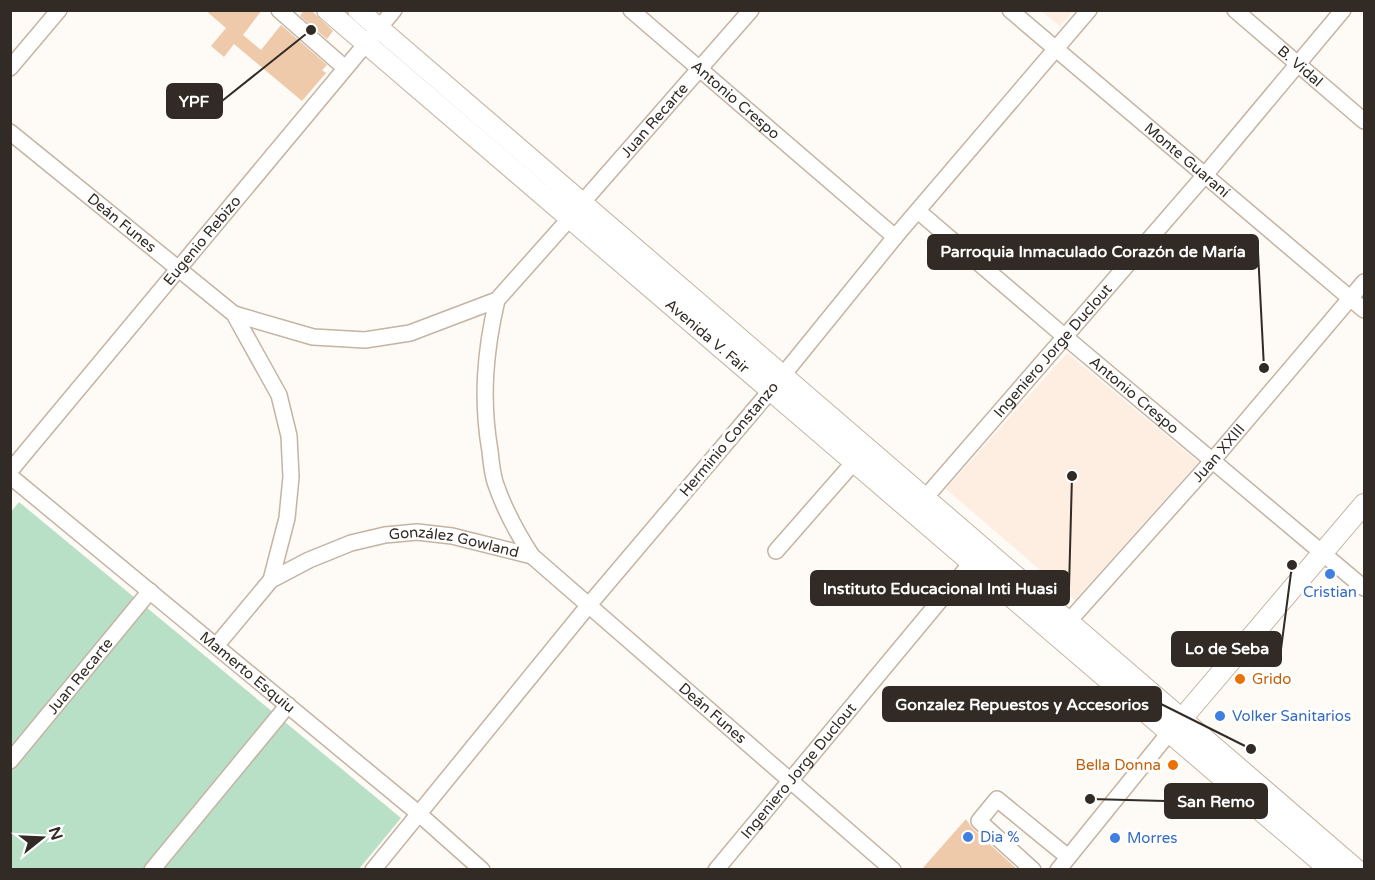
<svg xmlns="http://www.w3.org/2000/svg" width="1375" height="880" viewBox="0 0 1375 880" font-family="'Varela Round',sans-serif">
	<rect width="100%" height="100%" fill="#fefaf6"/>
	<path fill="#fdeee1" d="M1041,11H1073L1060,26Z
		M1067,353L1198,462L1075,600L946,489Z"/>
	<path fill="#b8e0c7" d="M19,502L401,818L359,869L11,870L10,513Z"/>
	<path fill="#eecaaa" d="M205,10H262L243,35L261,50L281,25L327,65L322,70L326,73L302,101L234,44L224,57L211,46L226,28Z
		M304,10H311L333,31L327,39L300,16Z
		M966,819L972,828L1018,870H921Z"/>
	<g fill="none" stroke-linecap="round" stroke-linejoin="round">
		<defs>
			<g id="minor">
				<path d="M279,10L345,68"/>
				<path id="s1" d="M631,10L895,237"/>
				<path id="s2" d="M1010,10L1364,310"/>
				<path id="s3" d="M1235,10L1364,121"/>
				<path d="M10,68L59,10"/>
				<path id="s4" d="M10,132L234,314L279,395L289,436L291,477L287,518L271,580"/>
				<path id="s5" d="M582,203L751,10"/>
				<path id="s6" d="M918,211L1064,336L1364,588"/>
				<path id="s7" d="M497,300C485,351 481,399 490,451C491,461 492,472 495,482C504,509 517,533 532,556L893,870"/>
				<path d="M234,314L313,337L365,340L410,333L497,300L570,218"/>
				<path d="M783,375L895,237L1089,10"/>
				<path id="s8" d="M10,471L394,10"/>
				<path id="s9" d="M10,476L418,813L482,870"/>
				<path id="s10" d="M925,498L1205,175L1343,10"/>
				<path d="M776,551L854,462"/>
				<path id="s11" d="M1069,621L1213,460L1364,282"/>
				<path id="s12" d="M216,646L271,580L309,560L351,543L385,535L417,532L452,536L532,556"/>
				<path id="s13" d="M10,761L150,591"/>
				<path d="M152,870L288,705"/>
				<path d="M373,870L588,606L771,390"/>
				<path id="s14" d="M716,870L972,562"/>
				<path d="M1033,870L979,821L997,799L1068,857"/>
				<path d="M1058,870L1169,733"/>
			</g>
			<g id="major">
				<path id="s15" d="M327,10L1330,870"/>
				<path d="M358,10L1357,870"/>
				<path d="M1174,728L1364,504"/>
			</g>
		</defs>
		<use href="#minor" stroke="#c5b3a3" stroke-width="18"/>
		<use href="#major" stroke="#c5b3a3" stroke-width="22"/>
		<use href="#minor" stroke="#fff" stroke-width="15"/>
		<use href="#major" stroke="#fff" stroke-width="20"/>
	</g>
	<g fill="#3f7fe0" stroke="#fff" stroke-width="2">
		<circle cx="1330" cy="574" r="6"/>
		<circle cx="1220" cy="716" r="6"/>
		<circle cx="968" cy="837" r="6"/>
		<circle cx="1115" cy="838" r="6"/>
	</g>
	<g fill="#e8710a" stroke="#fff" stroke-width="2">
		<circle cx="1240" cy="679" r="6"/>
		<circle cx="1173" cy="765" r="6"/>
	</g>
	<g text-anchor="middle" dominant-baseline="central" stroke-width="6" stroke-linejoin="round" paint-order="stroke">
		<g font-size="15" fill="#322b25" stroke="#fff">
			<text stroke="none"><textPath href="#s3" startOffset="86">B. Vidal</textPath></text>
			<text stroke="none"><textPath href="#s1" startOffset="138">Antonio Crespo</textPath></text>
			<text stroke="none"><textPath href="#s5" startOffset="110">Juan Recarte</textPath></text>
			<text stroke="none"><textPath href="#s2" startOffset="232">Monte Guaraní</textPath></text>
			<text stroke="none"><textPath href="#s4" startOffset="144">Deán Funes</textPath></text>
			<text stroke="none"><textPath href="#s8" startOffset="300">Eugenio Rebizo</textPath></text>
			<text stroke="none"><textPath href="#s15" startOffset="501">Avenida V. Fair</textPath></text>
			<text stroke="none"><textPath href="#s10" startOffset="195">Ingeniero Jorge Duclout</textPath></text>
			<text stroke="none"><textPath href="#s6" startOffset="284">Antonio Crespo</textPath></text>
			<text transform="translate(729 439) rotate(-50)">Herminio Constanzo</text>
			<text stroke="none"><textPath href="#s11" startOffset="225">Juan XXIII</textPath></text>
			<text stroke="none"><textPath href="#s12" startOffset="279">González Gowland</textPath></text>
			<text stroke="none"><textPath href="#s9" startOffset="308">Mamerto Esquiu</textPath></text>
			<text stroke="none"><textPath href="#s13" startOffset="110">Juan Recarte</textPath></text>
			<text stroke="none"><textPath href="#s7" startOffset="506">Deán Funes</textPath></text>
			<text stroke="none"><textPath href="#s14" startOffset="129">Ingeniero Jorge Duclout</textPath></text>
		</g>
		<g font-size="15" fill="#366cbe" stroke="#fff" text-anchor="start">
			<text x="1330" y="592" text-anchor="middle">Cristian</text>
			<text x="1232" y="716">Volker Sanitarios</text>
			<text x="980" y="837">Dia %</text>
			<text x="1127" y="838">Morres</text>
		</g>
		<g font-size="15" fill="#c56008" stroke="#fff" text-anchor="start">
			<text x="1252" y="679">Grido</text>
			<text x="1161" y="765" text-anchor="end">Bella Donna</text>
		</g>
	</g>
	<path fill="none" stroke="#322b25" stroke-width="2" d="M311 30L222 101M1264 368L1258 252M1072 476L1069 588M1292 565L1281 649M1251 749L1161 704M1090 799L1165 801"/>
	<g fill="#322b25" stroke="#fff" stroke-width="2">
		<circle cx="311" cy="30" r="6"/>
		<circle cx="1264" cy="368" r="6"/>
		<circle cx="1072" cy="476" r="6"/>
		<circle cx="1292" cy="565" r="6"/>
		<circle cx="1251" cy="749" r="6"/>
		<circle cx="1090" cy="799" r="6"/>
	</g>
	<g fill="#322b25" stroke="#322b25" stroke-width="2">
		<rect x="167" y="84" width="55" height="34" rx="6"/>
		<rect x="928" y="235" width="330" height="34" rx="6"/>
		<rect x="811" y="571" width="258" height="34" rx="6"/>
		<rect x="1172" y="632" width="109" height="34" rx="6"/>
		<rect x="883" y="687" width="278" height="34" rx="6"/>
		<rect x="1165" y="784" width="102" height="34" rx="6"/>
	</g>
	<g font-size="16" text-anchor="middle" font-weight="bold" fill="#fff">
		<text x="194" y="107">YPF</text>
		<text x="1093" y="257">Parroquia Inmaculado Corazón de María</text>
		<text x="940" y="594">Instituto Educacional Inti Huasi</text>
		<text x="1227" y="654">Lo de Seba</text>
		<text x="1022" y="710">Gonzalez Repuestos y Accesorios</text>
		<text x="1216" y="807">San Remo</text>
	</g>
	<rect width="1375" height="880" fill="none" stroke="#322b25" stroke-width="24"/>
	<g transform="translate(42 838) rotate(72)" stroke="#ffffff" stroke-width="4.5" paint-order="stroke">
	<path d="M0-4.5L10 22L0 15L-10 22Z" fill="#322b25"/>
	<text y="-9" font-size="16" font-weight="bold" text-anchor="middle" fill="#322b25">N</text>
	</g>
</svg>
